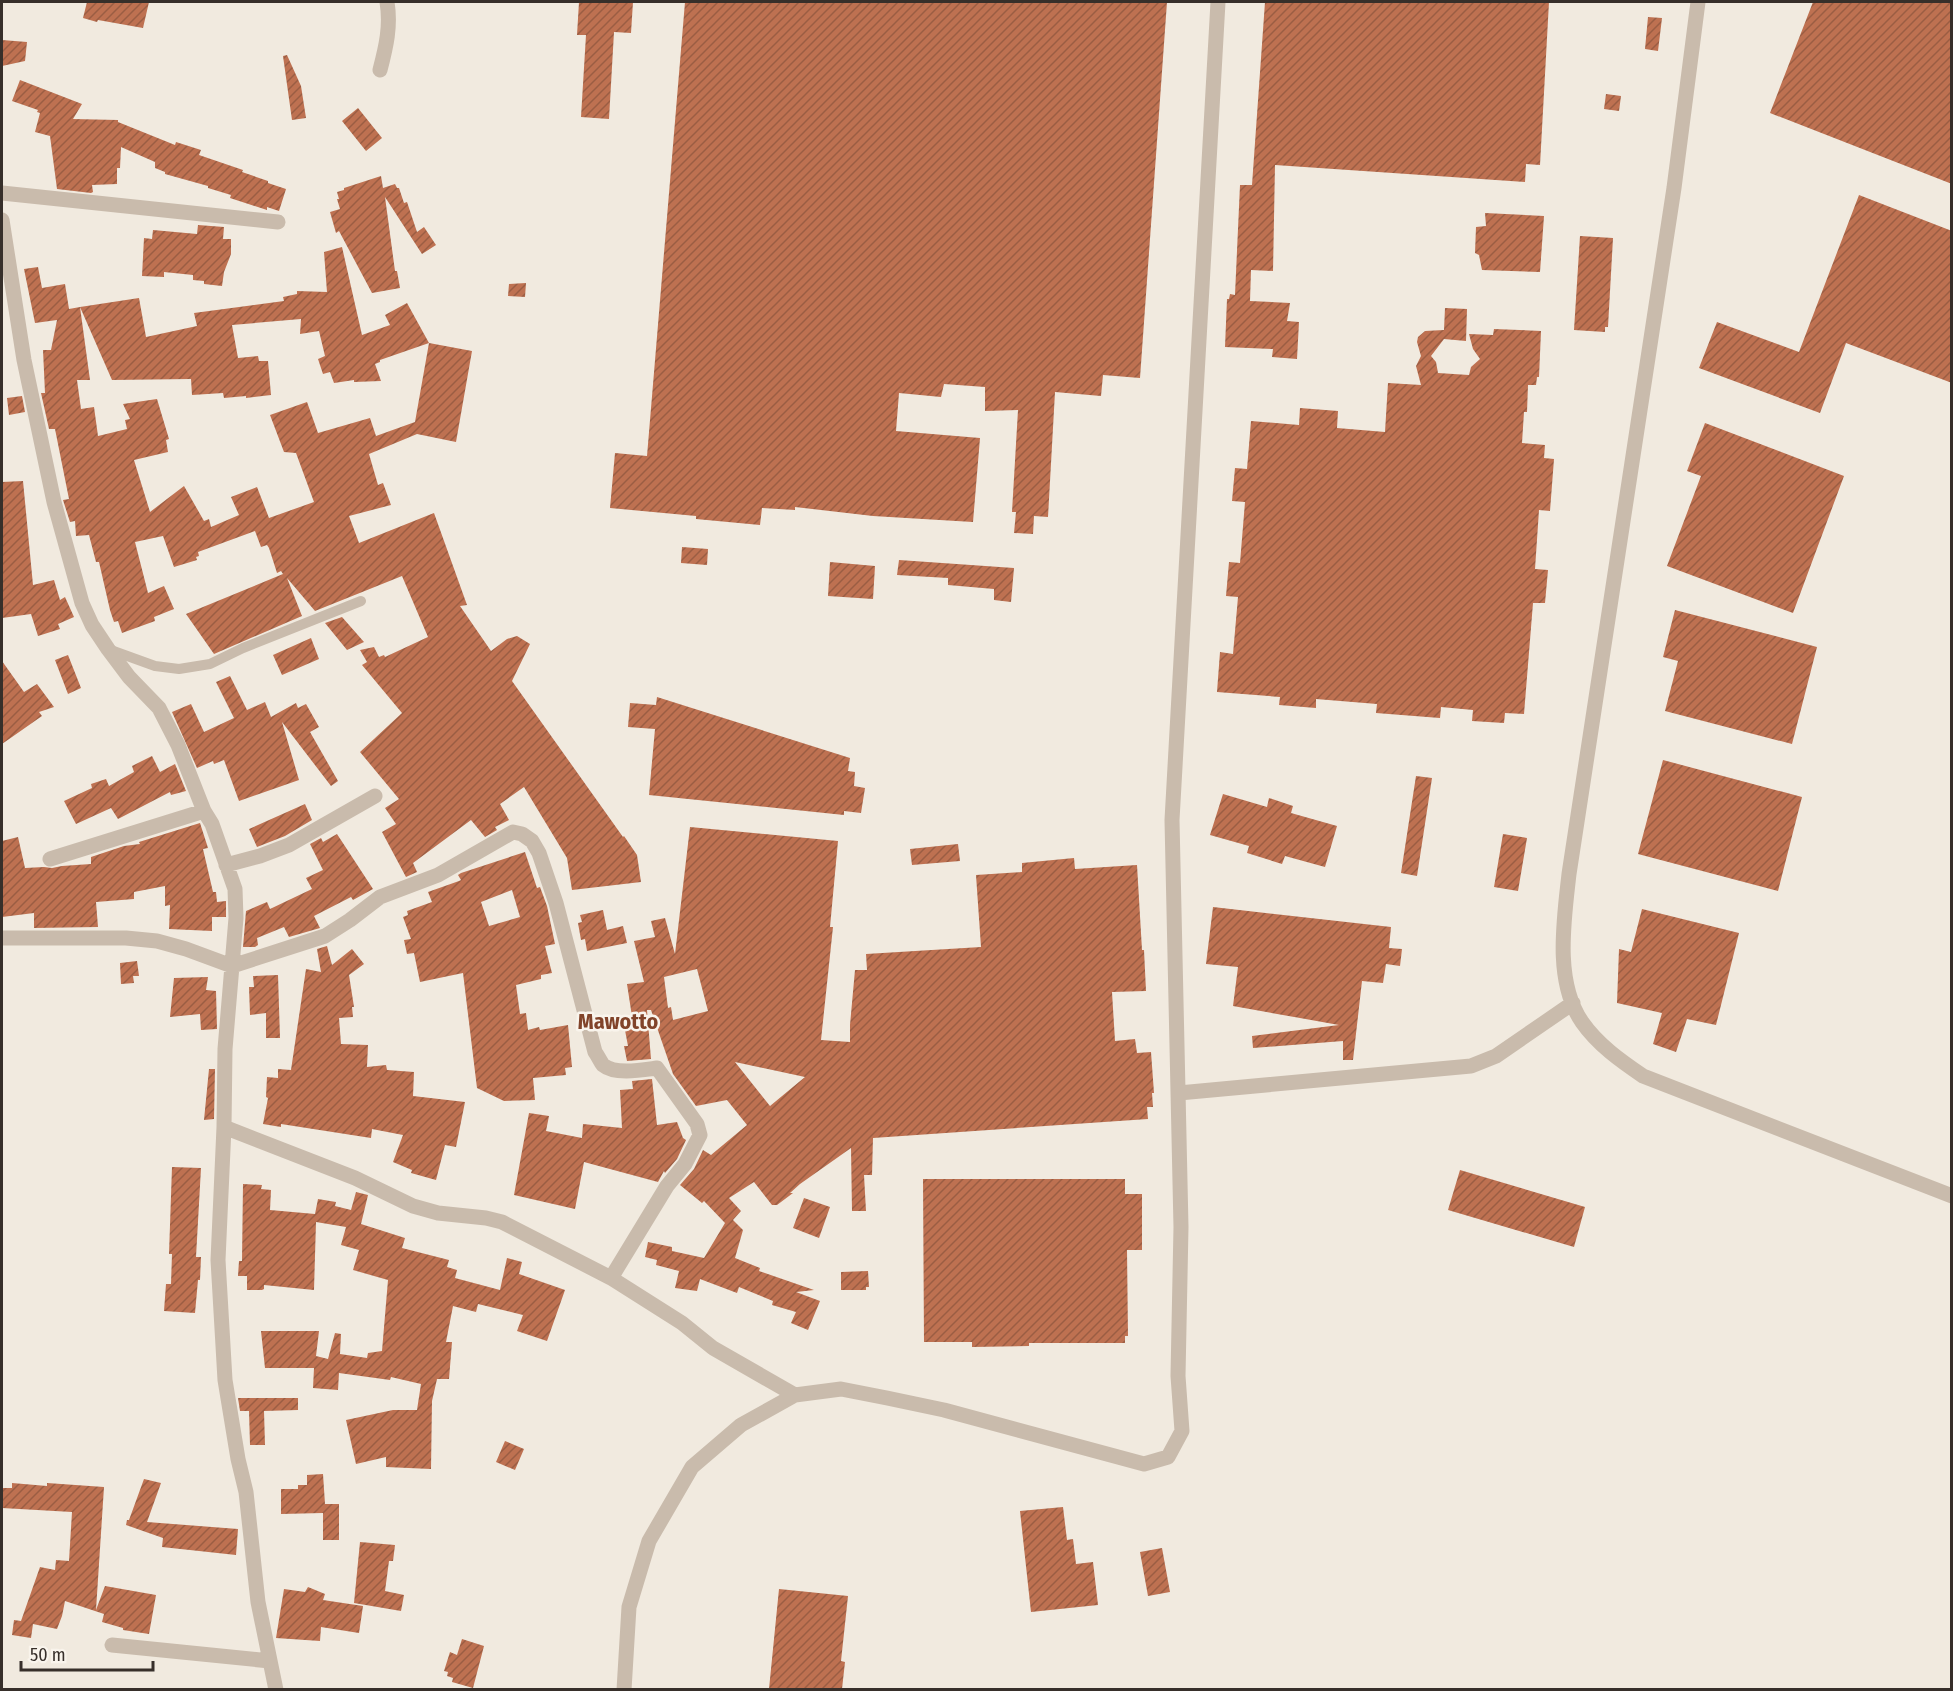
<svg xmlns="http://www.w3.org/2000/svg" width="1953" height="1691" viewBox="0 0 1953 1691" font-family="'Fira Sans Condensed',sans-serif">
	<defs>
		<pattern id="building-hatch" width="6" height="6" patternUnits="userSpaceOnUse" patternTransform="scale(1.5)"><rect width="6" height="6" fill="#be7151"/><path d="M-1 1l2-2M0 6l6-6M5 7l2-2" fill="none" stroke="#9b5d43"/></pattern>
	</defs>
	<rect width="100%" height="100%" fill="#f1eadf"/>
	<path fill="url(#building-hatch)" fill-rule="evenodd" d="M87,2H149L143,28L98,20L97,22L83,18Z
		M579,2H633L631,33L614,32L609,119L581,117L586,35H577Z
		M685,2H1167L1140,378L1103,375L1101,396L1055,392L1048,517L1034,516L1033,534L1014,533L1016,512H1012L1018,410L985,411V387L944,384L941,397L899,393L896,431L980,438L973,522L873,516L795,507V510L762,508L760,525L696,519V516L610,508L615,453L647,456Z
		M1265,2H1549L1540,165L1526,164L1525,182L1275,165L1273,271L1251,270L1250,301L1290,303L1287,321L1299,322L1297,359L1272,357L1273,349L1225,347L1227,299H1229L1230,294L1235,295L1240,185H1252Z
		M1813,2H1952V184L1770,113Z
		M1648,17L1662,18L1658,51L1645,49Z
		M2,40L27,42L25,61L2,66Z
		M287,55L301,86L306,118L292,120L283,56Z
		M20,80L82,104L73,119L118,120V122L175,145L176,142L201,150L199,155L243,170L242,172L268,181V183L286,189L279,211L267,207V210L230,198L231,195L208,188V186L165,174V172L155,168V162L121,147L120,168H117V184L92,185L93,192L91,193L57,189L50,136L35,132L40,113L37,112L38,110L12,101Z
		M1606,94L1621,96L1619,111L1604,109Z
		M358,108L382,138L366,151L342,121Z
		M381,176L383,188L395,184L397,188H399L404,203L407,202L417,232L424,227L436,245L422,254L385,197L395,271H397L400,288L372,293L339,231L336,233L330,212L340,209L337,199H339L337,192L344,190V188Z
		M1859,195L1952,231V383L1846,343L1820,413L1699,368L1717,322L1799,352Z
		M1485,213L1544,216L1540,272L1482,270L1479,255L1475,253L1476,227L1486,226Z
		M198,225L224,227L223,239H231V254L224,272L222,286L204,284V281L193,280V275L164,272V277L142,276L144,238L152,239L153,230L197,234Z
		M1580,236L1613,238L1608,327H1605V332L1574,330Z
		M342,247L362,335L390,325L385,315L407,303L429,343L380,360V362L375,364L381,381L354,382V380L334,383L330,372L323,374L318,359L325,356L319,331L300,334L301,319L232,325L238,358L258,356L259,361H268L271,395L246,398V396L224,398L223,393L192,395L191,379L112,380L80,307L139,298L146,337L197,326L194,313L284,301L283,297L297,294V291L327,292L324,252Z
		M38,267L42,288L65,284L69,309L80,307L90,380H77L81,409L94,407L98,436L127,429L125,420L130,419L123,404L157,399L169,439L166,440L168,452L134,460L150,512L184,486L204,521L209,519L211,527L239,515L231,497L257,487L269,518L314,502L296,453L284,452L270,415L307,402L318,433L370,418L376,436L415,422L429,343L472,351L456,442L417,434L369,454L378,485L383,483L391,505L349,516L359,543L434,513L467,605L460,606L491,651L507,639L517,636L530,644L512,681L623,837L624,836L637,855L641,882L572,890L567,858L524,787L500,804L509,820L495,827L497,830L485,837L471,820L413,863L417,872L406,877L382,832L396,824L385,808L399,799L360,752L402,713L362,665L367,662L360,650L374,647L379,657L384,655L385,657L428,637L402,576L315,611L287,578L302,616L214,654L186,614L283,574L281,571L277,573L269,548L267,545L261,547L255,531L198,552L199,556L196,557L197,560L174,567L163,536L135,542L148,593L164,586L174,609L154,617L155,621L122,633L118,621L114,622L110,610L99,562H96L89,535L76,536L75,521L70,522L63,500L69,499L55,429H49L41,393H45L43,350H51L57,320L35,323L24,269Z
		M526,283L525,297L508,296L509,284Z
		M1445,308L1467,309L1466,341L1444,339L1431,356L1436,362L1438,373L1469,375L1471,367L1480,359L1473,349L1469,334L1493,335L1494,329L1541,331L1539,377H1537L1536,385H1528L1527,412H1524L1522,443L1545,445L1544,458L1554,459L1550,511L1539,510L1535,569L1548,570L1545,603H1533L1524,714L1505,713L1504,723L1472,721L1473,710L1441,707L1440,718L1376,713L1377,704L1316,699V708L1279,705L1280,697L1217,692L1220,652L1233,654L1238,597L1226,596L1229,562L1240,563L1245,502L1232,501L1235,468L1247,469L1251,421L1299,425L1300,408L1338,411L1337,428L1385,432L1388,383L1421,385L1416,366L1421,356L1417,342L1418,337L1425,331L1444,330Z
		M22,396L25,412L9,415L7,398Z
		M1705,423L1844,476L1793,613L1667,566L1701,476L1687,471Z
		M23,481L33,585L54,580L60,600L65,597L74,617L58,624L60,629L38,636L31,614L2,618V482Z
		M682,547L708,549L707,565L681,563Z
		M899,560L1014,568L1011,602L994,600V589L948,585V578L897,575Z
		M830,562L875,566L873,599L828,596Z
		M1675,610L1817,647L1792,744L1665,711L1678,661L1663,657Z
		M342,617L364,642L347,650L325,623Z
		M311,638L319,659L282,675L273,655Z
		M68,655L81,688L68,694L55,660Z
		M2,661L24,692L37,684L54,707L39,712L42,716L2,744Z
		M230,676L247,710L265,702L271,717L296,703L298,708L306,704L319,727L310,732L338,781L331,786L282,722L299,780L239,801L224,760L214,764L213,761L197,768L172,712L191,704L204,732L234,718L216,682Z
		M657,697L850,758L848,771L855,772L854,786L865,788L861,813L844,811V815L649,795L655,729L628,727L630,703L656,705Z
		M152,756L160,772L175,764L186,791L171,795L170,792L118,819L111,808L76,824L64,801L92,788L91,784L106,779L109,786L134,772L132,766Z
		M1663,760L1802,797L1778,891L1638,854Z
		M1416,776L1432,778L1417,876L1401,873Z
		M1223,794L1267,807L1269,798L1293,806L1291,813L1337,826L1325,867L1285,856L1282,864L1247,853L1249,846L1210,835Z
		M305,804L312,820L285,836L257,847L249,829Z
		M200,823L208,848L203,849L213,892H216L217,902L226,901V917H212V931L169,929L170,905L165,906V886L134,892V899L96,902L98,927L34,928V913L2,917V841L18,837L25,868L44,867L52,868L62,866L91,864V857L124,846L140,844L139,842Z
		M690,827L838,841L830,927H833L821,1040L850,1042V1025L855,970H867L866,954L981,947L976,875L1022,872V863L1074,858L1075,869L1137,865L1142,950H1144L1146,991L1112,992L1115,1041L1135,1039L1137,1053L1151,1052L1154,1093H1152L1153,1107H1147L1148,1119L873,1138L872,1175H864L866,1211H852L851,1148L800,1184L790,1193H793L777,1205H772L754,1182L729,1198L741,1211L733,1220L743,1230L735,1258L760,1268L759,1271L814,1290L796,1292L820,1301L808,1330L791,1323L796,1312L772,1305L773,1301L739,1287L737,1293L700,1279L697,1291L675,1288L679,1271L656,1265L657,1260L645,1257L648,1242L672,1247V1251L704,1258L725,1223L704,1201L702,1203L680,1185L694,1169L703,1150L711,1155L747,1125L727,1100L696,1106L673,1074L651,1010H647L651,1059L627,1061L624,1046H628L624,1025L633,1023L627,984L644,982L634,941L655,937L651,921L665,918L675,954ZM697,969L708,1011L673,1020L671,1007L668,1008L664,977ZM735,1062L805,1077L770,1106Z
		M337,834L373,889L353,900L351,897L314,916L320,928L289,937L284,927L257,938L258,945L255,947H243L246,911L267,902L270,909L312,889L306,878L323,870L310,844L321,838L323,842Z
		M1503,834L1527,838L1518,891L1494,887Z
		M958,844L960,861L912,865L910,849Z
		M525,852L537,888L540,887L547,906L555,944L545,946L552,973L541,975V979L516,985L520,1014L526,1013L528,1030L539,1027L540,1030L568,1025L572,1067L565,1068L566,1075L533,1078L535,1100L504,1101L477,1088L463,973L420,982L414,953L407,954L404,940L411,939L403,917L408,915L407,911L432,902L428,892L459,881L461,880L458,875L461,873ZM512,890L520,917L489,926L481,902Z
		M1213,907L1391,927L1389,948L1402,949L1400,966L1386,964L1383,983L1362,981L1353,1060H1343V1041L1253,1048L1252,1036L1339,1025L1233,1006L1238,967L1206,964Z
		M1642,909L1739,933L1716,1025L1687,1019L1676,1052L1653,1044L1662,1013L1617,1003L1619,949L1631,952Z
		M603,910L607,930L623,926L627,943L587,951L585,939L581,940L578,923L582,922L580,915Z
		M327,946L332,965L352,949L364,964L349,975L354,1007H352L353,1017L339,1018L341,1044L368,1045L367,1067L386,1065L387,1070L414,1072L413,1096L465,1102L456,1147L445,1145L436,1180L411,1173L412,1170L393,1162L403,1135L372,1129L371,1138L281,1124V1127L263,1124L268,1098L266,1097L267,1077L278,1078V1069L291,1070L306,969L321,972L317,949Z
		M137,961L139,976H133L134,983L121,984L120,963Z
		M278,975L280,1038H266V1013L250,1015L249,987H254L253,976Z
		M208,977L206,990L216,991L217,1029L201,1030L200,1014L170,1017L174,978Z
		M209,1069H215L214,1119L204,1120Z
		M652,1079L657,1125L677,1122L683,1138L686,1140L677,1159L665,1173L664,1171L658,1182L584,1162L575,1209L514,1195L529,1113L549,1116L546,1131L582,1138L583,1124L622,1128L620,1090L633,1089L632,1081Z
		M172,1167L201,1168L196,1257H201L200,1280H198L195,1313L164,1311L166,1284H171L172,1254H169Z
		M1460,1170L1585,1207L1574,1247L1448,1210Z
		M923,1179H1125V1194H1142V1250H1127L1128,1336H1125V1343H1029V1346L972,1347V1342H924Z
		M243,1184L262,1185L261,1189L271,1190L270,1210L315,1214L318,1199L336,1202L335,1206L351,1210L356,1192L368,1195L361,1224L405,1238L402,1248L449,1260L447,1267L457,1270L455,1278L500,1290L507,1258L522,1262L519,1274L565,1290L547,1341L517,1331L523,1315L478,1304L476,1312L453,1306L446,1342H452L449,1379H437L432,1401L431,1469L386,1467V1457L356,1464L346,1420L393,1410H417L421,1384L391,1377L390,1380L339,1373L338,1390L313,1388L314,1368H265L261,1331H319L316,1356L328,1359L335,1333L341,1334L340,1354L367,1358L368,1353L382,1351L388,1280L353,1270L359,1250L341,1245L346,1227L316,1222L314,1290L264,1285V1289L262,1290H247V1276H238L239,1261H242Z
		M804,1198L830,1207L819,1238L793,1228Z
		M868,1271L869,1287H866V1290H841V1272Z
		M238,1398H298V1410L264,1411L265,1445H250L249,1411H240Z
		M505,1441L524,1449L515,1470L496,1462Z
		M323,1474L325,1504H339V1540H323V1513L281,1514V1489H298V1485H307V1475Z
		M144,1479L161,1483L147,1522L238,1529L236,1555L162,1547L163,1538L126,1525L127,1520H129Z
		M12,1483L47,1486V1483L104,1487L96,1610L105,1586L156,1595L149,1634L123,1630V1628L102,1622L104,1614L65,1601L62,1616L57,1629L33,1624L31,1638L12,1635L14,1620L21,1621L40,1567L55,1570L56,1560L69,1561L72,1512L2,1508V1488H12Z
		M1063,1507L1067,1540L1073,1539L1076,1564L1093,1562L1098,1605L1031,1612L1020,1511Z
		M360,1542L395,1545L393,1561H389L385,1591L404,1595L401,1611L354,1603Z
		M1162,1548L1170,1592L1148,1596L1140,1552Z
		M308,1587L325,1594L323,1600L363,1606L359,1633L321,1627L320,1641L276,1638L284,1589L305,1592Z
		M779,1589L848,1596L841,1661L845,1662L842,1689H769Z
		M462,1639L484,1646L473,1688L452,1682L453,1678L447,1676L448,1672L444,1671L450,1652L457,1655Z"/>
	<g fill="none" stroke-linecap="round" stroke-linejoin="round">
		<path stroke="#c9bbac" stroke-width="10" d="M108,649L155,666L179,669L210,664L243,648L361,601"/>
		<path stroke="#c9bbac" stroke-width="15" d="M1698,2L1674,188L1569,874C1564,920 1554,981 1582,1022C1598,1045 1621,1061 1643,1076L1952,1196
			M380,70C386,47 391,26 387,2
			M2,193L278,222
			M2,220L24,360L54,502L82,603L92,625L108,649L129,677L159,708L178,745L204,811L212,824L235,889L236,918L225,1049L224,1127L218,1260L225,1380L238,1459L246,1492L258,1602L276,1690
			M50,859L204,811
			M226,865L260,856L289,845L375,796
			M2,938H126L157,941L186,949L232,966L325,936L350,920L380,897L438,875L513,832L522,834L532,841L539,853L556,903L595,1052C598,1056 600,1061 603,1065C615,1075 642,1070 657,1068L697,1124L700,1135L685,1164L667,1186L611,1278
			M1179,1093L1471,1066L1496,1056L1573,1003
			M224,1127L355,1178L413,1206L438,1213L486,1218L502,1222L611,1278L682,1323L713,1348L795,1395L741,1425L692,1467L649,1541L629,1607L624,1690
			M795,1395L841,1389L887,1398L944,1410L1144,1464L1168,1457L1182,1431L1178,1376L1181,1227L1172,820L1218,2
			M112,1645L270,1661"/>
	</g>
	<g text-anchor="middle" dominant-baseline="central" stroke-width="5" stroke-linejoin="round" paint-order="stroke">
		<g font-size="22" font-weight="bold" fill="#814329" stroke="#f9f4ec">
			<text x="618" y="1021">Mawotto</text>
		</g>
	</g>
	<rect width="1953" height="1691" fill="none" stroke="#372f2a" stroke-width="6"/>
	<path d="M21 1661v9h132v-9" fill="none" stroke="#372f2a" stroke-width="3"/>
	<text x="30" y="1661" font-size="18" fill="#372f2a" stroke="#f9f4ec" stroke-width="4.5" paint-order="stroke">50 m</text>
</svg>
